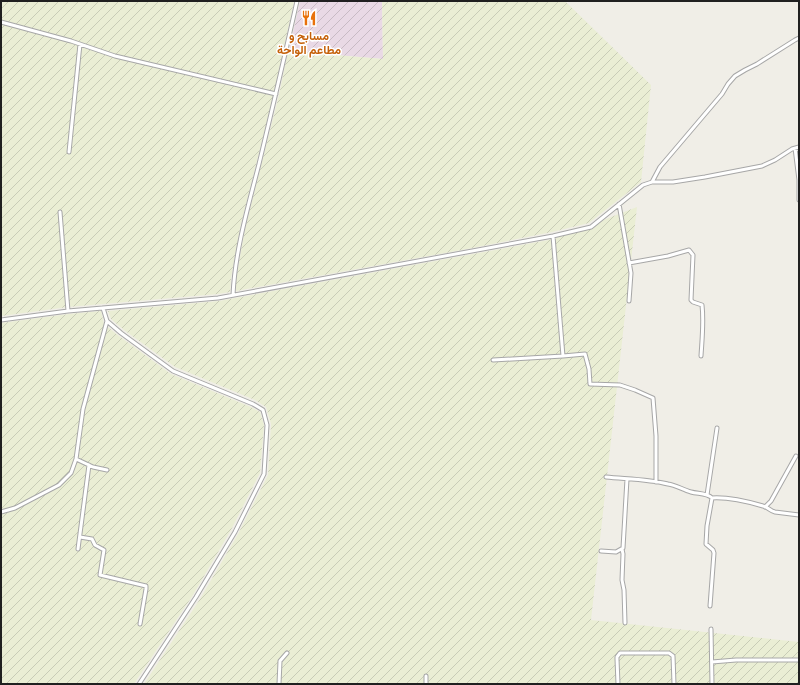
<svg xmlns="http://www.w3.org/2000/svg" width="800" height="685" viewBox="0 0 800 685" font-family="'Source Sans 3',Vazirmatn,sans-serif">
	<defs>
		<pattern id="industrial-furrows" width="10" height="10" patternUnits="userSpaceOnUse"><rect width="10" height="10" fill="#e9d9e5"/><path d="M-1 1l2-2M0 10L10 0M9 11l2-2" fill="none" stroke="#c8bac4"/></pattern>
		<pattern id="farmland-furrows" width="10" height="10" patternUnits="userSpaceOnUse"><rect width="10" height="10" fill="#eaeed4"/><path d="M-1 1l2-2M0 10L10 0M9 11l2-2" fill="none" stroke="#c8ccb6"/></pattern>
	</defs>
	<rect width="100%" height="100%" fill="#f0eee7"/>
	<path fill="url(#industrial-furrows)" d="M300,1H382L383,59L289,51Z"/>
	<path fill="url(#farmland-furrows)" d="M1,1H294L274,93L240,228L231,278L230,292L218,294L68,307L1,316Z
		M382,1H565L651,85L641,182L589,223L552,232L467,249L236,291V279L245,229L279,95L288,51L383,59Z
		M637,207L591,620L799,642V684H144L200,599L238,534L268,475L271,424L266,407L255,400L175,367L124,330L111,319L108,311L219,301L554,239Z
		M101,311L104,324L119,336L171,374L251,407L260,412L264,425L260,473L231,530L193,595L134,684H1V323L69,314Z"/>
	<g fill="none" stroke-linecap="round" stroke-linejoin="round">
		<defs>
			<path id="street" d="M1,22L71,41L115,56L276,94
				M795,148L799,180V200
				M69,152L80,44
				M652,182H673L705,177L762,166L775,160L792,149L799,147
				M619,204L631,273L629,301
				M60,212L68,311
				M553,236L563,356L585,354L589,369L590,384L620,385L635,390L653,398L656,436V482
				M629,263L668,256L689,250L693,255L691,300L693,302L702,305C704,322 702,339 701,356
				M233,295C235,251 248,207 259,164C272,110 285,55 297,1
				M103,308L107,321L121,333L173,371L253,404L263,410L267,425L264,474L235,532L196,597L139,684
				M1,320L68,311L218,298L553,236L591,227L643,185L652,182L660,167L722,94L728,84L735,76L745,70L757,64L795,40L799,38
				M493,360L563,356
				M76,459L93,467L107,470
				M606,477C626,479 649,479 668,484C676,485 683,490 691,492C698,494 707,493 712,498L707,526L706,544L713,550L714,553L710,606
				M707,495L717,428
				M712,498C726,497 749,502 763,506C768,507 770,511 775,512L799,515
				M765,507L771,501L796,456
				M1,512L15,508L59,485L71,473L76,459L83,409L107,321
				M80,537L92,539L95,545L104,550L100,575L146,586V589L140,624
				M78,549L89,465
				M622,549L623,554L622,580L624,590L625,623
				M601,551L616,552L623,548L627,479
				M711,629L712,684
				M712,662L736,660H799
				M279,684L280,661L287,653
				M426,684V676
				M618,684L617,659V657L620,653H669L673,656L674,684"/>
		</defs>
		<use href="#street" stroke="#a7a7a7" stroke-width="5"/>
		<use href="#street" stroke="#fff" stroke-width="3"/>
	</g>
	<defs>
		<symbol id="restaurant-bare" viewBox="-9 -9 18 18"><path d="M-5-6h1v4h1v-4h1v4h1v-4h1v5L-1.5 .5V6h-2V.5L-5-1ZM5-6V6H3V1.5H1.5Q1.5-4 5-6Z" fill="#e8710a" stroke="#fff" stroke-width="2.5" paint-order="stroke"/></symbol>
	</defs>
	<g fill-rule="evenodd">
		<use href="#restaurant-bare" x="298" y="7" width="22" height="22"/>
	</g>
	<g text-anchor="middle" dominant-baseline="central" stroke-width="3" stroke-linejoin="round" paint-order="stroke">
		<g font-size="12" font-weight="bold" fill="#c56008" stroke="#fff">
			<text x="309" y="36">مسابح و<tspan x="309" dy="14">مطاعم الواحة</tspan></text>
		</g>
	</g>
	<rect width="800" height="685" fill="none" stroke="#202020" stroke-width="4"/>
</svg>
